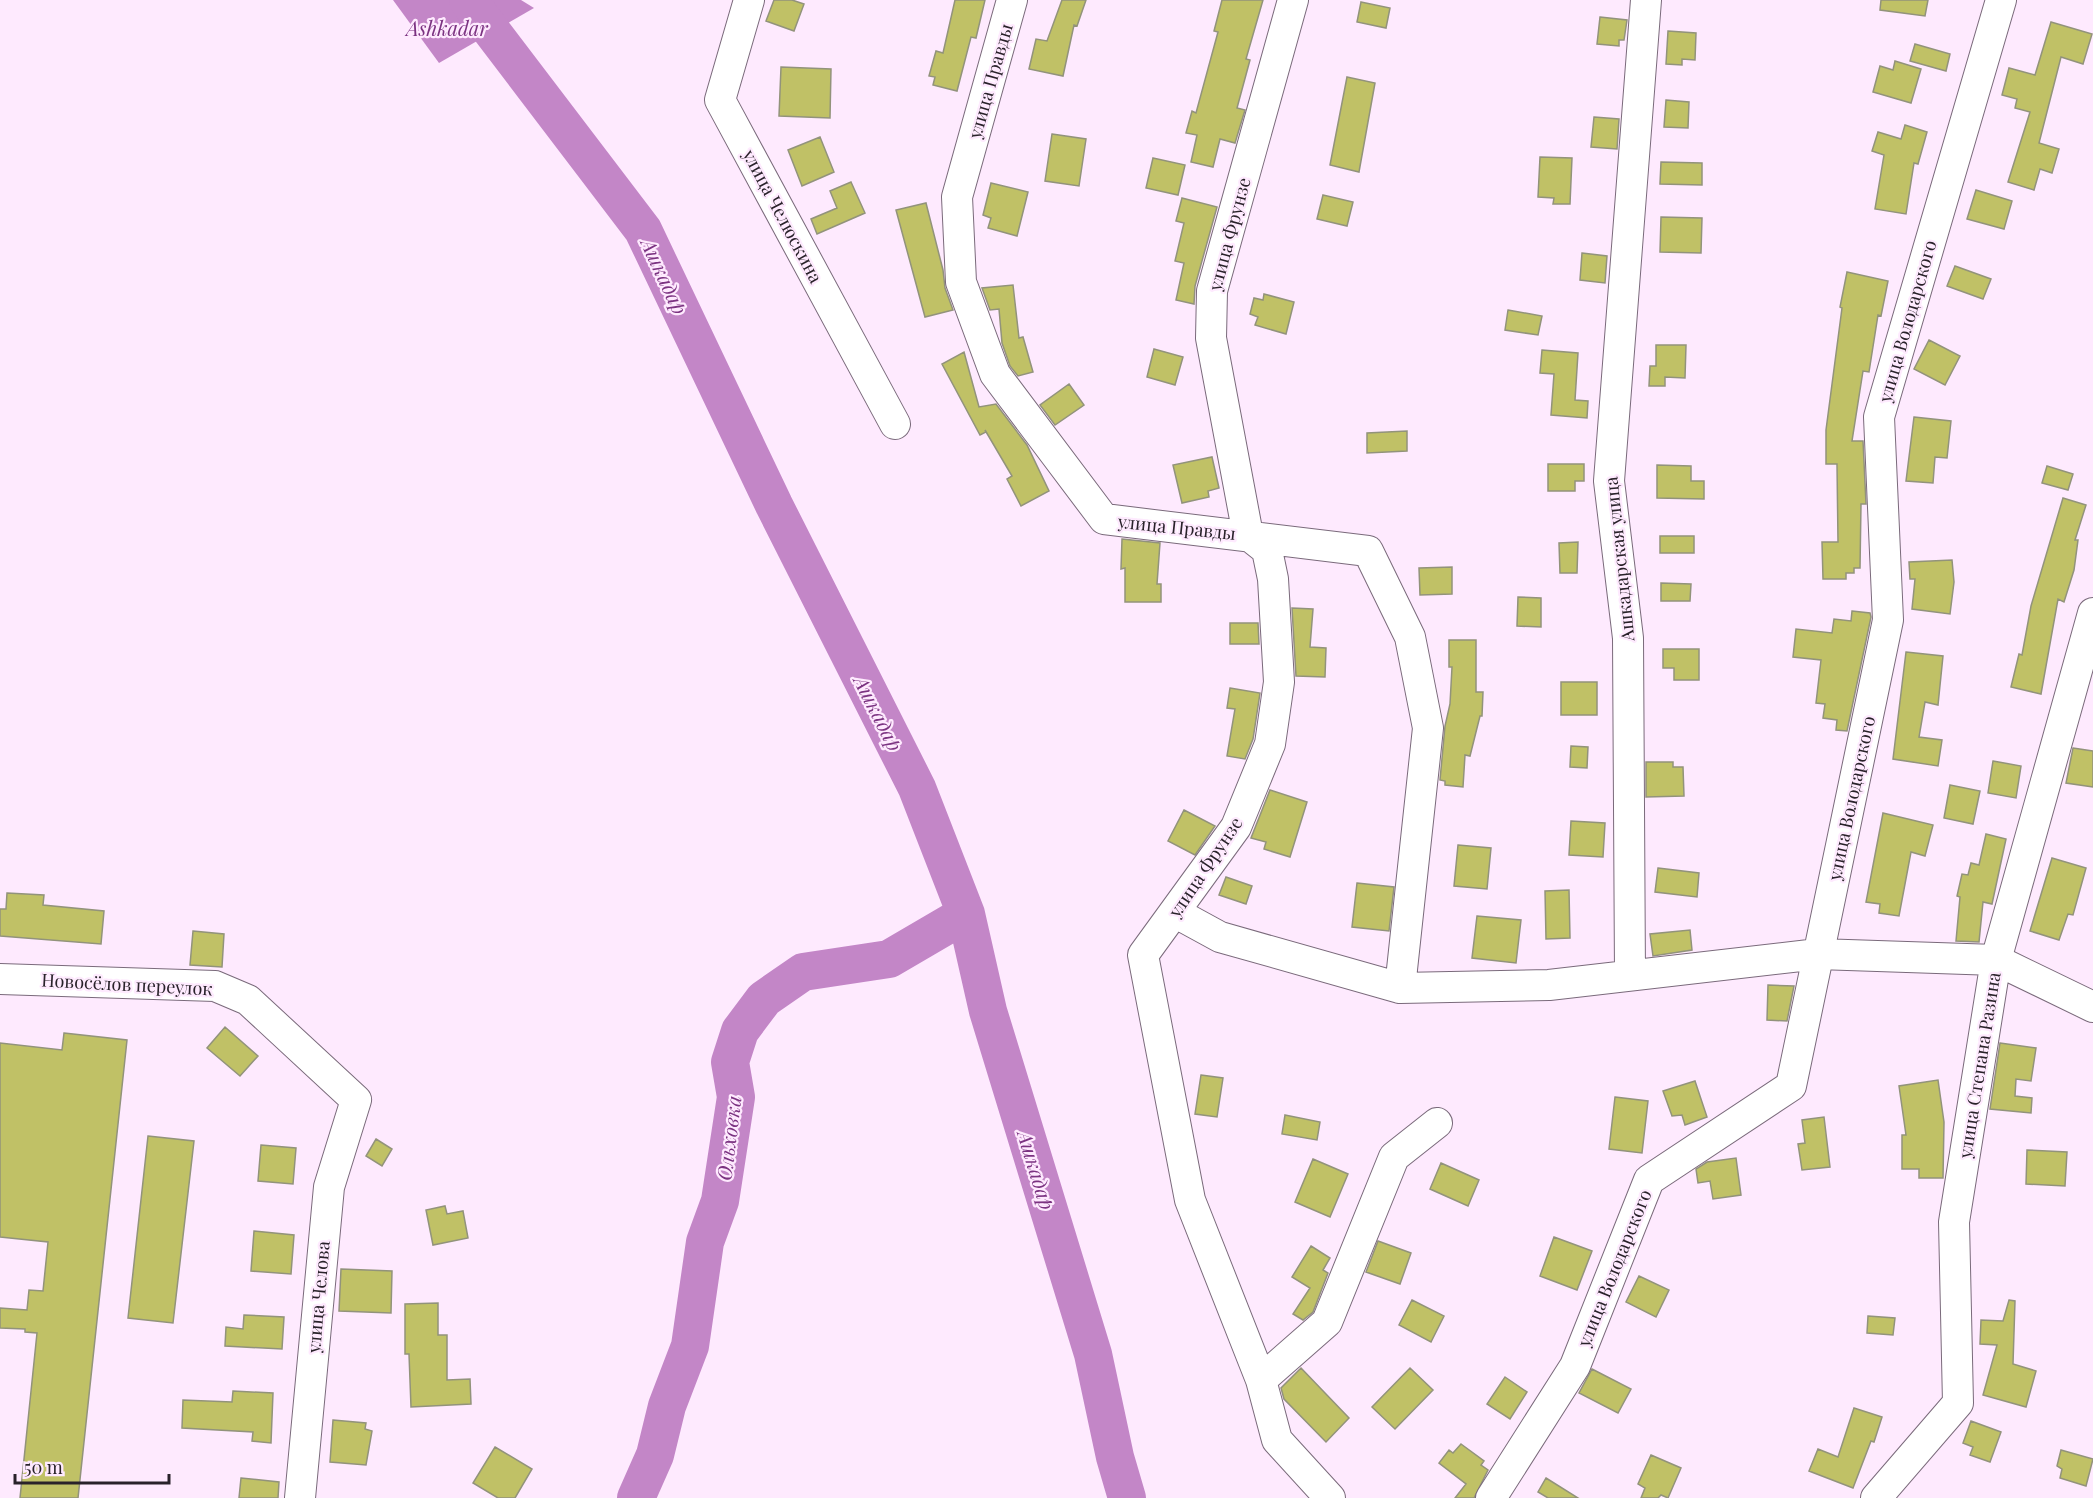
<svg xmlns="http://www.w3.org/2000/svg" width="2093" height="1498" viewBox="0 0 2093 1498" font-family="'Playfair Display',serif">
	<rect width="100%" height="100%" fill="#feeafe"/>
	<path fill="#c386c7" d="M393,0H521L534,8L439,63Z"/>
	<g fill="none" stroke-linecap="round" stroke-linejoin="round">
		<path stroke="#c386c7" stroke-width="38" d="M468,0L643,230L774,505L917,788L966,914L988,1011L1093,1354L1115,1457L1127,1498
			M636,1498L655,1455L667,1406L690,1346L705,1242L720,1201L736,1097L730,1062L740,1031L764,999L803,972L889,959L966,914"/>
	</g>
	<path fill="#c0c166" stroke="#92937b" stroke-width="1.5" d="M774,0H792L804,4L794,31L766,21Z
		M955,0H985L976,38L971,37L957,91L933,85L935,77L929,76L936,51L943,53Z
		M1062,0H1086L1077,26L1074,25L1063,76L1029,69L1036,39L1047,41Z
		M1222,0H1263L1246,59L1250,60L1237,108L1245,110L1235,143L1220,139L1213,167L1191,162L1197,135L1186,133L1192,111L1196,113L1218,32L1214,31Z
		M1881,0H1928L1925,16L1880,10Z
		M1361,2L1390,8L1386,28L1357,22Z
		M1600,17L1627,20L1624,40H1619V46L1597,44Z
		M2051,22L2092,34L2083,64L2061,57L2039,143L2059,149L2052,173L2040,169L2034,190L2008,182L2030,112L2015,108L2017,99L2002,95L2009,68L2035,75Z
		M1668,31L1696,33L1695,60L1682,59V65L1666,64Z
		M1915,44L1950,54L1946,71L1910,61Z
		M1895,61L1921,69L1911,103L1873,92L1880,66L1893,70Z
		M781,67L831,69L830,118L779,116Z
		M1347,77L1375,83L1359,172L1330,165Z
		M1666,100L1689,102L1688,128L1664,127Z
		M1594,117L1619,119L1617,149L1591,147Z
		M1905,125L1927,132L1918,164L1914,163L1906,214L1875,209L1884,155L1872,151L1878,132L1901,139Z
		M1052,134L1086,139L1079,186L1045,181Z
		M820,137L834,172L802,186L788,150Z
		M1540,157L1572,158L1570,204H1553L1554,198L1538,197Z
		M1153,158L1185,165L1178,195L1146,188Z
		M1661,162L1702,163V185L1660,184Z
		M851,182L865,213L817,234L811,219L837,208L830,191Z
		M991,183L1028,192L1017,236L988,228L991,218L983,215Z
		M1976,190L2012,201L2004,229L1967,219Z
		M1323,195L1353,202L1347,226L1317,219Z
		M1182,198L1217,207L1195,286L1194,304L1176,300L1184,263L1175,261L1184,223L1176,221Z
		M926,203L943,270L945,288L953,310L925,317L896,210Z
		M1661,217L1702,218L1701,253L1660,252Z
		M1582,253L1607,256L1605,283L1580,280Z
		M1955,266L1991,279L1983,299L1947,286Z
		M1847,272L1888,281L1881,316L1878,315L1869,372L1863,371L1852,441H1863L1866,504H1861L1860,568H1854V573H1846V579H1823L1822,542H1838L1837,464H1826V430L1842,308L1840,307Z
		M1013,285L1019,338L1023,337L1033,372L1018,376L1010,366L1002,343L999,309L990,310L982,288Z
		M1264,294L1294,302L1286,334L1255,325L1258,317L1250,314L1254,298L1263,300Z
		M1508,310L1542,316L1538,335L1505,330Z
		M1929,340L1960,356L1945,385L1914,369Z
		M1656,345H1686L1685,378L1665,377V386H1649L1650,366H1656Z
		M1154,349L1183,357L1175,385L1147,377Z
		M1542,350L1578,353L1575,400L1588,401L1587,418L1551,415L1554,374L1540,373Z
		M964,352L979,407L996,404L1027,445L1049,491L1021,506L1007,479L1012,476L985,430L986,432L980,435L942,364Z
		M1069,384L1084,405L1055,425L1040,405Z
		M1914,417L1951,421L1947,458L1935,457L1933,483L1906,481Z
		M1407,431V451L1367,453V433Z
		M1212,457L1219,488L1208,491L1209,497L1182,503L1173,465Z
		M1548,464H1584V481H1575V491H1548Z
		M1657,465L1691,466V481H1704V499L1657,498Z
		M2047,466L2073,474L2068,490L2042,483Z
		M2063,498L2086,505L2075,540H2078L2074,570L2064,602L2058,599L2041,694L2011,687L2019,654L2022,655L2031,606Z
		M1660,536H1694V553H1660Z
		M1122,539L1160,543L1157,584H1161V602H1125V568L1121,569Z
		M1578,542L1577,573H1560L1559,543Z
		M1952,560L1954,582L1950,614L1912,609L1915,579H1910L1909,562Z
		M1452,567V594L1420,595L1419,568Z
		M1661,583L1691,584L1690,601H1661Z
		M1518,597L1541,598V627L1517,626Z
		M1292,608L1313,609L1310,647L1326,648L1325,677L1296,676Z
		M1852,611L1870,613L1871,617L1847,731L1836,730L1837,720L1823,718L1825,704L1816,703L1821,660L1793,657L1796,629L1832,633L1834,619L1851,621Z
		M1230,623H1258L1259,644H1230Z
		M1449,640H1476V692H1483L1482,716H1480L1470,756L1465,755L1463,787L1445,785V781L1440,780L1445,726L1450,704L1452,667H1449Z
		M1663,649H1699V680H1674V668H1663Z
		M1906,652L1943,656L1938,705L1925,702L1919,737L1942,740L1938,766L1893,759Z
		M1561,682H1597V715H1561Z
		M1230,688L1260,693L1253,739L1245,759L1227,756L1235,709L1227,708Z
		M1571,746L1588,747L1587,768L1570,767Z
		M2073,748L2093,751V787L2066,783Z
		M1993,761L2021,766L2016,798L1988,793Z
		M1646,762H1673V767H1683L1684,796L1646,797Z
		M1950,785L1980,791L1973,824L1944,818Z
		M1270,790L1307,802L1290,857L1264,849L1266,842L1251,838Z
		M1184,810L1215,826L1195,855L1168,841Z
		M1883,813L1933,825L1925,856L1911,852L1899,916L1879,913L1880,904L1866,902Z
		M1571,821L1605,823L1603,857L1569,855Z
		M1986,834L2006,839L1992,904L1983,902L1979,942L1956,941L1960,897L1957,896L1962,874L1968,875L1971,863L1979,865Z
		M1458,845L1491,848L1487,889L1454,886Z
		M2052,858L2086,868L2073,915L2068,914L2059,940L2030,931Z
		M1658,868L1699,873L1697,897L1655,892Z
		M1226,877L1252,886L1246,904L1219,895Z
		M1357,883L1394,887L1389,931L1352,927Z
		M1569,890L1570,938L1546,939L1545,891Z
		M7,893L44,895L43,905L104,911L101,944L0,936V909H6Z
		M1477,916L1521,920L1516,963L1472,958Z
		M1690,930L1692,950L1653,956L1650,934Z
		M193,931L224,934L222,967L190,965Z
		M1768,985L1794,986L1787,1021L1767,1020Z
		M225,1027L258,1056L240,1076L207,1048Z
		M64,1033L127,1040L78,1498H20L37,1333L25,1332V1329L0,1328V1308L27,1310L29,1290L43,1291L48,1242L0,1237V1043L62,1050Z
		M2000,1043L2036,1048L2031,1081L2016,1079L2015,1096L2032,1098L2031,1113L1990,1109Z
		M1201,1075L1223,1078L1217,1117L1195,1114Z
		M1938,1080L1944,1122L1943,1178H1919V1169H1902V1135H1906L1899,1086Z
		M1695,1081L1707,1117L1685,1125L1682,1115L1672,1116L1663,1091Z
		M1615,1097L1648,1101L1642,1153L1609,1149Z
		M1285,1115L1320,1122L1317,1140L1282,1134Z
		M1824,1117L1830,1167L1802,1170L1798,1144L1805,1143L1802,1120Z
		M148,1136L194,1141L173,1323L128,1318Z
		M376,1139L392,1149L382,1166L366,1156Z
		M261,1145L296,1148L293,1184L258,1181Z
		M2027,1150L2067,1152L2065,1186L2026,1184Z
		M1736,1158L1741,1195L1713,1199L1710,1181L1698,1183L1696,1169L1707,1162Z
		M1313,1159L1348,1174L1330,1217L1295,1202Z
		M1441,1163L1479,1180L1468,1206L1430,1189Z
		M445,1206L447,1214L463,1211L468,1238L433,1245L426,1210Z
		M254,1231L294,1235L291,1274L251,1271Z
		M1554,1237L1592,1251L1577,1290L1540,1276Z
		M1378,1241L1411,1253L1400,1284L1366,1272Z
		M1311,1246L1330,1258L1323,1270L1328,1273L1313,1312L1303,1320L1293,1314L1310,1288L1292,1277Z
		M341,1269L392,1271L391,1313L339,1311Z
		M1639,1276L1669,1290L1656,1317L1626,1302Z
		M1412,1300L1444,1316L1431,1342L1399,1325Z
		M2009,1300L2015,1301L2013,1364L2036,1371L2026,1407L1983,1395L1997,1345L1980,1344L1981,1320L2003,1321Z
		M438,1303V1335H447V1380L470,1379L471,1404L411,1407L409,1354H405V1304Z
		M244,1315L284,1317L282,1349L225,1346L226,1327L243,1329Z
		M1868,1316L1895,1318L1893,1335L1867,1333Z
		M1301,1368L1349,1418L1326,1442L1284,1399L1281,1388Z
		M1410,1368L1433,1390L1395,1429L1372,1407Z
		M1592,1369L1631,1389L1618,1413L1579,1393Z
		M1505,1377L1527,1392L1510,1419L1487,1404Z
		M233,1391L273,1393L271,1443L252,1441L253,1432L182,1428L183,1400L232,1402Z
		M1854,1408L1882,1417L1874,1442L1871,1441L1853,1488L1809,1471L1818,1449L1838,1457Z
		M333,1420L366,1423L365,1429L372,1431L366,1465L330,1462Z
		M1971,1421L2001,1432L1990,1462L1970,1455L1973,1447L1963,1443Z
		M1461,1444L1484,1461L1481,1465L1488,1470L1474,1498H1455L1466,1484L1439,1463L1449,1450L1453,1453Z
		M495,1447L532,1469L515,1498H498L473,1483Z
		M2061,1450L2093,1459L2086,1486L2060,1478L2062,1469L2057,1466Z
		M1651,1455L1681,1468L1668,1498L1661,1495L1658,1498H1641L1645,1488L1638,1484Z
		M241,1478L279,1482L278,1498H239Z
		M1546,1478L1578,1498H1548L1538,1492Z"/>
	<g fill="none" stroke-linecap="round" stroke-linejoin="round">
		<defs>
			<path id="minor" d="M749,0L720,100L895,424
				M1012,0L957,197L961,282L995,374L1104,519L1368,551L1410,637L1428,728L1400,988
				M1293,0L1212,291L1211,338L1248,535L1267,550L1273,579L1279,682L1270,744L1236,827L1143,955L1190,1200L1261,1380L1277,1440L1330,1498
				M1176,913L1220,937L1400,988L1549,985L1818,954L1996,960L2093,1007
				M1630,975L1628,638L1609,481L1646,0
				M0,979L215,986L248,1000L356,1100L329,1187L300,1498
				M1261,1380L1327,1322L1394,1157L1437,1123
				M1491,1498L1575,1366L1649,1180L1791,1086L1888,620L1879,417L2001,0
				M1876,1498L1958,1403L1954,1222L1996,960L2093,613"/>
		</defs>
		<use href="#minor" stroke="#7a6a7b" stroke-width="32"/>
		<use href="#minor" stroke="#fff" stroke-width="30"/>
	</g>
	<g text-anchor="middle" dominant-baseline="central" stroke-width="4.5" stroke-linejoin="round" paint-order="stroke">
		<g font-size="18" fill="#29222a" stroke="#feeafe">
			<text transform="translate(990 81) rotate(-74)">улица Правды</text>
			<text transform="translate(783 216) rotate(62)">улица Челюскина</text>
			<text transform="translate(1229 234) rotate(-75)">улица Фрунзе</text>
			<text transform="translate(1907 321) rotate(-74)">улица Володарского</text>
			<text transform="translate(1177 527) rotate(6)">улица Правды</text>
			<text transform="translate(1619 559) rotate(-96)">Ашкадарская улица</text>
			<text transform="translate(1851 798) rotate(-78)">улица Володарского</text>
			<text transform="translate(1205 867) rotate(-56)">улица Фрунзе</text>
			<text transform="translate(127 984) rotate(3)">Новосёлов переулок</text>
			<text transform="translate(1979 1065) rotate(-81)">улица Степана Разина</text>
			<text transform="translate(1614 1268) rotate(-68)">улица Володарского</text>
			<text transform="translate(318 1297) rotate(-85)">улица Челова</text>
		</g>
		<g font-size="20" font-style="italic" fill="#7b3281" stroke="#feeafe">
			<text x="447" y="27">Ashkadar</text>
			<text transform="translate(665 276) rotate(65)">Ашкадар</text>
			<text transform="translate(879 713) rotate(63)">Ашкадар</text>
			<text transform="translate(728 1138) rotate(-83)">Ольховка</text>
			<text transform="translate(1037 1170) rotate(73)">Ашкадар</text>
		</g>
	</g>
	<path d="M15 1474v9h154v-9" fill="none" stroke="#29222a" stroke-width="3"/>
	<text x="24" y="1474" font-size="18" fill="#29222a" stroke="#feeafe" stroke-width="4.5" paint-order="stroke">50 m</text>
</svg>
